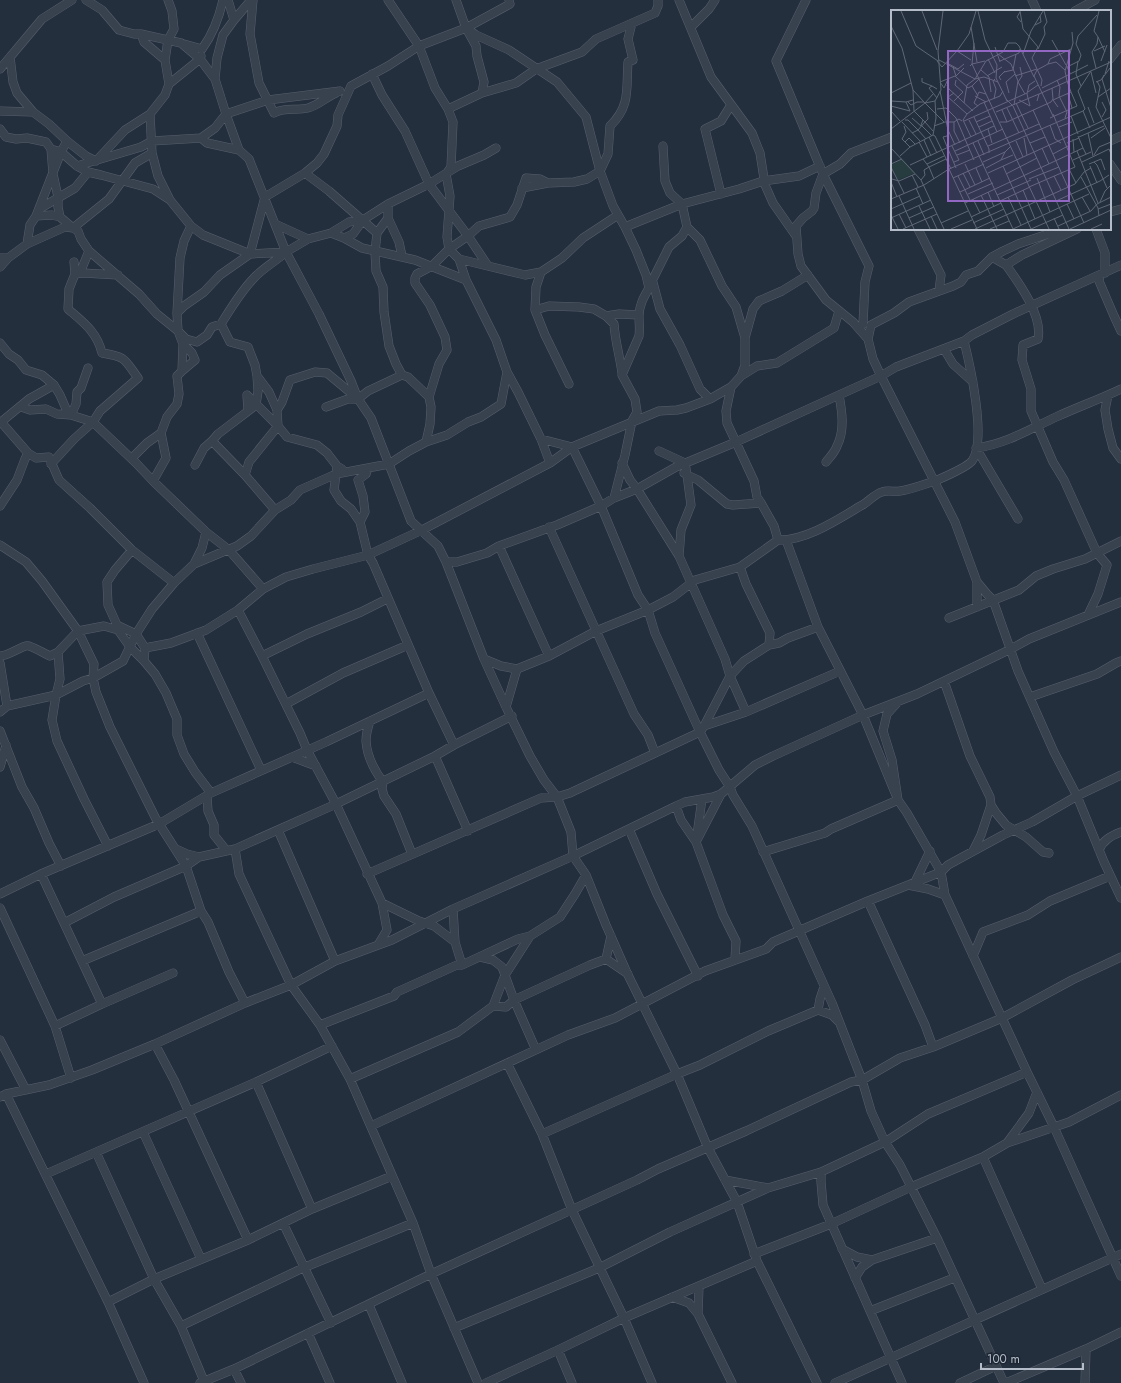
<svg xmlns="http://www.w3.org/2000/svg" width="1121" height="1383" viewBox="0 0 1121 1383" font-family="Jost,sans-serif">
	<rect width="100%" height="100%" fill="#242f3e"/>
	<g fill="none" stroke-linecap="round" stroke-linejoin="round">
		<defs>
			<path id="minor" d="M86,0L102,10L119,30L134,34H141L181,43L200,59L215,79
				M253,0L250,34L259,83L274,113C284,107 297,111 308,108C319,105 326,97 336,93
				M388,0L419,46L435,88L448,109L453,122L451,167L446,174L450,196L447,237L449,249L459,259L466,280L496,340L507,372L518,392L541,439L550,463
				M679,0L711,77L752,133L760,153L765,185L773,203L796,236
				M806,0L776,61L823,174L869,266L865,282L863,324
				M1032,0L1037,11
				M1075,11L1095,0
				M234,20L251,0
				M691,27L709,9L715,0
				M466,28L476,35L509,50L557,82L586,117L600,171L613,206L625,227L636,250L646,275L649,288C644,297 639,305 639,316C639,323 640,329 639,336L622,375L635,399L637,412L632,421L625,455L614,498
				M141,34L144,42L165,60L169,84L165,95L150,114L152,153L158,176L170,200
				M184,44L202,49C213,34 219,18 223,0
				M10,57L13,82L17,93L33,112
				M1110,59L1121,45
				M165,60L168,40L174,29L172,11L168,0
				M0,69L42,19L72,0
				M372,74L382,95L405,131L429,184L468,236L449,249L432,266L417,274L415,278V283L430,305L445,337L447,350L439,364L429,397L431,407L430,424L426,442
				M169,84L200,59L201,56
				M340,91L268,100L226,114L239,150L249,159L286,252L319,314L351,381L358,399L371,418L411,521L438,546L446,562L484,659L506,707L530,756L544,780L557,797L571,832L573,856L586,875L606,925L628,975L677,1074L708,1148L737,1202L757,1261L817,1383
				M482,93L516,83L536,69L582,52L596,39L655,13L658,6V0
				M448,109L482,93L484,82L477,56L476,46L466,28L456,0
				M0,111L33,112L49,124L67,141L86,156L96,161L125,130L150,114
				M0,129L6,137L16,139L27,138L46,142L51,149L53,174L58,197V207L60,217L73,228L109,199L135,163L152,153
				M892,137L851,153L840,164L823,174L816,193L814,208L812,211L803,218L796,226L798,254L801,266L826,300L853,322L868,339L873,359L881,376L955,522L977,582V607
				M201,138L215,128L226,114L215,79L217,58L223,35L234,20L228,0
				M1110,141L1121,136
				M51,149L61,152L77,166L88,172L101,175L153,189L170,200L191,226L203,235L250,254L286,252L308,239L331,233L344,238L362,248L415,260L466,280
				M1110,164L1121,180
				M77,166L141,147L152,141L201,138L207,143L239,150
				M305,173L329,191L377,233L375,252L376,271L383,287L384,312L389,346L396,364L402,375
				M522,188L548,183L574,182L587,179L600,171L608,154L610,126C631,106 626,88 628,62L633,60L628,39L632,23
				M721,194L705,129L721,121L731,105
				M388,204V218L399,242L402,256
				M39,209L75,188L88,172
				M1110,212L1121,209
				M36,216L52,215L60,217
				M275,224L308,239
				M625,227L682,204L739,189L763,181L799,176L820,166
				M687,227L700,240L722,286L736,307L745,338
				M918,229L941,275L939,291
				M1096,229L1105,253V273
				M331,233L349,222L363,220
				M377,233L388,218
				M344,238L353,234L363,220L388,204L429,184L458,166L484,155L496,148
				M27,244L30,225L36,216L61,152L67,141
				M992,257L1006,265L1022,255L1077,229
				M0,258H8L27,244L65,227L73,228L78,231L81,239L89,251L139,294L157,314L178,331L186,339L197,342L207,335L212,327L221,324
				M459,259L525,275L541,272
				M1006,265C1019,283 1043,316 1038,339L1023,345L1022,360L1031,389V411L1053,462L1064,480L1097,553L1107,565L1098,594L1088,615
				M488,266L468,236L479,226L510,217L517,205L526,178L540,179L548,183
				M0,267L8,258
				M75,274L83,273L118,275
				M75,274L82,268L89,251
				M1100,276L1099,281L1114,316L1121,331
				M652,279L660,309L680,345L700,389L710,399
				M649,287L669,247L682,236L687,227L682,204L670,193L665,181L663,146
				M535,310L549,306L579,307L594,309L606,316L619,314L639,315
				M177,313L180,258L184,241L191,226
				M606,316L614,324C615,341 620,357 622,373
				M868,339L871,325L894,313L909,302L953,286L961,282L966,275L978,271L992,257L1003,251L1018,244L1063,229
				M0,343L9,354L18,360L26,370L42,375L54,385L60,395L67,411L71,415L93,422L96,425L136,463L153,481L206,532L229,550L263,589
				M944,349L953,364L973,382
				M182,371L195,360L192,353L183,344
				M741,376L745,365V338L753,309L759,301L782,291L808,275
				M569,384L545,335L535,310L536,287L541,272L562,258L583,238L618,215
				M54,385L29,399L1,422L28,453L36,458L49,457L59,480L90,508L132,550L174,583L152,609L136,634L145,648L144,661L155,674L166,693L177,719V735L184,754L195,772L211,793
				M1108,395L1105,410L1108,429L1113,448L1121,459
				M21,407L30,410L46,409L57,414L71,415L76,404L77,392L81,388L88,368
				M326,407L348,399H358L368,391L402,375L408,377L429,397
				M277,410L269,392L257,376L255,365L248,347L230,342L221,324C231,308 241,291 254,278C262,269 276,261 286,252
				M248,411L247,395L278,426L287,437L317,445L327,453L337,466L342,469
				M541,439L572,447L601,506L638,595L648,610L655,633L700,732L719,770L730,787L733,795L752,826L832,1003L862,1080L871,1111L885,1142L900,1165L937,1238L1004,1383
				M212,441L245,475
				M659,451L685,463L687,475L698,480L727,504L733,505L761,503L774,526L778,540
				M132,458L147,443L161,433
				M826,462C830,457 835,452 837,446C845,430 842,411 839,395L881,376L896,367L964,341L972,335L1013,314L1121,265
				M622,463L630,480L637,489L679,556L725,659L730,676L746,712
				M51,464L74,439L93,422L100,411L138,378C124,359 127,357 102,353C97,332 83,322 68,309L69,289L75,274L74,262
				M195,465L204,448L212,441L218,434L256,405L258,391L257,376
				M337,466L334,490L341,501L351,509L360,522L368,555L373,563L429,693L454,745
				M153,481L166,458L161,433L167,417L177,404L179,394L177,376L182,371L183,344L178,331L177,313L184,306L204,292L220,275L250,254L265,197L305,173L317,163L324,154L337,126L338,115L351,86L388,66L419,46L466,28L510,4L509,0
				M761,503L757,497L754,481L727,423L726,411L731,387L741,376L757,366L777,363L834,328L839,311
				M0,506L17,480L25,459L28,453
				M275,510L245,475L249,462L278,426L277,410L282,402L290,380L315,372L327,373L357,398
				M1018,519L976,448C1006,444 1030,429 1056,417C1078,407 1100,399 1121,389
				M360,522L365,512L363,496L358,480L366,474L368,468
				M549,527L634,714L648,735L655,753
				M786,540L818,627L863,715L898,800L907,813L941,872L945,895L1027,1072L1054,1127L1121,1276
				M0,545L26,562L42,581L78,631L94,664L93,678L96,692L110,727L156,819L186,866L201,911L208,922L229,972L245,1003
				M499,546L549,656
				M679,556L681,530L691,505L687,475L684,473
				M446,562H457L487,553L499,546L557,525L601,506L614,498L637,489L676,467L736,442L839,395
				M194,564L202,548L206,532
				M740,567L746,584L770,633L769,645
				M977,582L987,594L993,600L1018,671L1054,752L1077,796L1104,862L1121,898
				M174,583L194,564L237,546L251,536L275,510L291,500L300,490L336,474L389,464L409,451L426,442L447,435L468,422L481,417L501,404L507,372
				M238,610L262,656L300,733L307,750L336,804L382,903L387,930L378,945
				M949,618L1019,590L1036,576L1053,569L1085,559L1121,541
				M197,633L261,770
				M145,648L171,643L206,630L238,610L263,589L286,577L313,569L368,555L422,530L550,463L572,447L659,411L677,410L686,408L710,399L731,387
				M0,656C9,656 24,644 29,646C36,648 43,653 50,656L58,652
				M262,656L307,634L361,612L387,599
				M484,659L501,666L517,669L549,656L596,631L648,610L673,597L695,580L740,567L778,540C807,541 840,518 864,504C870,500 875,494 882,492C887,490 894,492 900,491C910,490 925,484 935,481C944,477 966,468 972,461C987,440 970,365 964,341
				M0,663L7,706
				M944,681L970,756L990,797L991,805L996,813L1006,825L1026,837L1043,852L1049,853
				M1030,697L1097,674L1116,663L1121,661
				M286,704L343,673L408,645
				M506,707L517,669
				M0,712L7,706L56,695L83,681L93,678L123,661L136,634L117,625L108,605L107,582L115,570L132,550
				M370,721C368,727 366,734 366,741C367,756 374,770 383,782L382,789L384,796L396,814L412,854
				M704,726L730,676L744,661L769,645L779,643L788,638L818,627
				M0,731L22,787L34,808L49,843L61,866
				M435,756L468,831
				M292,757L316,766
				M0,767L6,745
				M207,796L208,811L214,825V835L226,850
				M702,799L696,842L723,915L736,941L735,959
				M676,806L681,820L696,842L721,794
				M629,829L657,894L698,976
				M278,830L335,961
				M108,846L84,799L57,741L52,720L56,695L60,679L58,652L78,631L104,626L118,630L130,647L144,661
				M176,849L187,854L199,857
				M235,849L239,874L291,985L320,1025L350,1079L413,1223L431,1274L478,1383
				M1099,850C1103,840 1111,836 1121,832
				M973,851L981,835L991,805
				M763,852L825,833L831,829L898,800L892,760L883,731L887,714L897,703
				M41,874L102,1004L55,1026
				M367,874L541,798L557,797L570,793L700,732L704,726L746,712L840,671
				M915,882L930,851
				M908,885L928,889L945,895
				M0,894L41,874L159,824L211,793L326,742L429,693
				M868,901L925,1025L933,1047
				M382,903L419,921L434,926L455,942
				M0,908L55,1026L71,1078
				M453,909L455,942L462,965
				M64,923L114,897L186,866L199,857L235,849L336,804L435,756L454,745L512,716
				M973,956L983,932L1028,915L1050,901L1110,876
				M480,957L493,960L502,967L514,1000L536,1050
				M606,959L628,974
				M606,959L611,936
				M82,961L201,911
				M102,1004L173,973
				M493,1006L506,1007L514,1000L590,965L606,959
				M818,1010L832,1015L838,1021
				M320,1025L394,996L397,992L457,965H462L518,939L530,936L560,917L575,894L586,875
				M0,1040L26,1090
				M155,1044L174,1080L248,1240
				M507,1063L542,1134L572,1210L624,1318L652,1383
				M350,1079L458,1032L493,1006L505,975L530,936
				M256,1082L312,1209
				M6,1094L49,1085L92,1070L155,1044L245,1003L291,985L335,961L392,940L453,909L573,856L676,806L685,802L713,797L721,794L755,765L773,756L863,715L917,694L1011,649L1029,639L1121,602
				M0,1097L6,1094L108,1302L144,1383
				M371,1126L568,1035L615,1018L705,971L766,949L773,942L868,901L941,872L948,865L1003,835L1032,822L1077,796L1121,775
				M143,1132L201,1259
				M542,1134L677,1074L700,1065L768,1031L818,1010L820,999L824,987
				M1007,1143L1029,1113L1037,1092
				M96,1152L154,1279L181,1326L204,1381
				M983,1157L1042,1289
				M821,1172V1182L823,1205L902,1383
				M46,1174L256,1082L332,1046
				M725,1180L768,1188L821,1172L885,1142L928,1114L1027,1072
				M283,1223L331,1323
				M842,1249L857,1257L872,1260
				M754,1254L831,1224L911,1187L983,1157L1007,1143L1069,1122L1121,1095
				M855,1278L862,1267L872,1260L937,1238
				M672,1297L689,1303L698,1314L732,1383
				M108,1302L154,1279L248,1240L312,1209L392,1176
				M369,1305L402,1383
				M870,1311L954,1278
				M698,1314L699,1286
				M181,1326L303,1268L413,1223
				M454,1328L599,1268L670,1232L768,1188
				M308,1333L330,1383
				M558,1350L572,1383
				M234,1369L241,1383
				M200,1383L234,1369L431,1274L637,1180L658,1169L746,1131L851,1082L862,1080L900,1058L933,1047L1002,1018L1072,980L1121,957
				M486,1383L558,1350L624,1318L757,1261
				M835,1383L1121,1254
				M960,1383L996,1366
				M1006,1383L1086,1349L1121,1332
				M1085,1383L1086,1349"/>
		</defs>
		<use href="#minor" stroke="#565f6c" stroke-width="9"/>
		<use href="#minor" stroke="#38414e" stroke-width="8"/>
	</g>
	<g transform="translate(891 10)">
		<rect width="220" height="220" fill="#242f3e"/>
		<path d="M12,149L24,163L7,170L0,155Z" fill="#263c3f"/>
		<path fill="none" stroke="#5e6776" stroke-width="1" d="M10,1L25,36L47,51M31,1L46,40M87,1L94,30L106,55L105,68L116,91M129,1L132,19L147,37L141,48L151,70L150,76M129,2L126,7L130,12M144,15L150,12L149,6M0,16L11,38L22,80L23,101L34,112L27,120L35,129M80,17L86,52M207,27L214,42M161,30L175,55M104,37L109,52M147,39L154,24L153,17L156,12L153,1M66,41L80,50M203,41L214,36M201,42L206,34L207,27L203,21L208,1M201,42L205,58M107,44L120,54L127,71L123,95M132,44L140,21L152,1M97,49L104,63M48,50L84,69L93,67L107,72M46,51L51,57L66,41L78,24L85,1M94,51L81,54L158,219M109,51L128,43L129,39M187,51L185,64L190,76M210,51L216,35M56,53L67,59L73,54M157,54L165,52L174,60M79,56L81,54L83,33M62,57L65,66L73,58M90,60L98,67L100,82M113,62L122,60L125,44M200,62L205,83M179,63L176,57L188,51L190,45L185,34L187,26L206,5M214,64L218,51M213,65L211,69L220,98M96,66L111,57M124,66L146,59M31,68V72L41,76M110,70L108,67L114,61M166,70L169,77L168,86L176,102L174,108M176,71L174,61L182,33L181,22M206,71L209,77L205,97L220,128M49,72L64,66L77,78L81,76M49,72L53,78L57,69M127,72L131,66L129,57M127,72L134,84M205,72L210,70L219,58M56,75L58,79L82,101M151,78L197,55M22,80L33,92M49,81L57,120L64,135M137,82L147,75M0,83L20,73M63,83L57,87L76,104L72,110L80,127M118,83L115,72L124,64M177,84L181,98M84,86L95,92M87,86L81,76L88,69M207,87L220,78M46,88L38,78L41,76L46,79M103,89L105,79L102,71L104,69M115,89L122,96L178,219M128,90L139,96M0,91L15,92M63,91L72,82L64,75L65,70M146,91L148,84L220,52M17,92L20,95L26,92H33L53,112M93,92L106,122M34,93L42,84M73,93L76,75L84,69L95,51L112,42L117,33H125L128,36L143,67M125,93L137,118M0,96L19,101M87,96L83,93L88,82L95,84M139,96L136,84L138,75L144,71M167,97L162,90L180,82L176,71M197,97L203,113M116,98L128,123M46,99L55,98L65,108L83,150M111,100L116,112M142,100L193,213M0,101L9,111M19,101L15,92L22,90M192,101L199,118M36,102L37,109L34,112L42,121M105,102L148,84M76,104L89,94L109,86L112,81M162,106L143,66L146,60L157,54L159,49L180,39M180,106L187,124M83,107L98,139V143M211,107L215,100L211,92M21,108L30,116M159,108L186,96L180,82M14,110H17L27,120L21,123M32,110L30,115L41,126M78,110L85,124M73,111L136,83M11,112L29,131M85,112L99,106M109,112H116L160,92L162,89L161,78M159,115L164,129L170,133M13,116L15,122L11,129L19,137M43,116L54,112H63M88,117L101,111M168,117L181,112M0,119L34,93L44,91M97,119L101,133M58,122L56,126L52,127L65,158M197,123L202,146M42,125L44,126L60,159M187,126L192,138M38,127L46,143M188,127L213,116M133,128L136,145M200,128L214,118M182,129L183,142M33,130L40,146M87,131L93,145M125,131L132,147M14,132L18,128L24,134M28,132L36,147L32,149L38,157L33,160L34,165L30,170M69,133L63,121V112L68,109L71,111M82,133L122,219M139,133L154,127M176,133L188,128M61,136L68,150L63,152M97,136L148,114M0,138L30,170L53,219M151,138L158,154M64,141L112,119M186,141L207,193M162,144L177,136M66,145L79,140M203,145L208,137L220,132M9,146L19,137L42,125L45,108L44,91L50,80L47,41L52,1M36,147L103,116M110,150L122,145M182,150L200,142M92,152L114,142L120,136M191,152L218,139L220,144M203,152L210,149L214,160M0,154L11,149M36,154L53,146M74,154L84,175M198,154L203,152L206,155L216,178M19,155L32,149M112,156L140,219M199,156L206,173M0,157L13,183M85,158L91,172M95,158L110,150L114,142M58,159L192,101L194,99L187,81L200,61M178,159L185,173M72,163L79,177M97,163L220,107M115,164L146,148M21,165L27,177M67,166L79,190M163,166L170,180M190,167L207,198L208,206M62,168L93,154M146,168L159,202M1,169L8,171L24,164M43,169L38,157L55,149M138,169L168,157M0,172L6,187M138,177L184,157L162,104M25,178L32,194M132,180L144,209M69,182L99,168M97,182L103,197M77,184L102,173M90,185L106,219M106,185L140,170M8,186L23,219M117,187L130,215M191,187L199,201M0,189L33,175L58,159L86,219M82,189L89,203M109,191L139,177M165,191L209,171L218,165M209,192L214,181L220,175M74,193L192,138L195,144M176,194L183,209M28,196L39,219M0,199L29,186M207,199L220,194M8,204L15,218M0,205L7,219M40,206L46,219M80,207L110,193M0,208L40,190M18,208L43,197M163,208L168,219M50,213L77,201M82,213L113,199M167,216L200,201L206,194L220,187M12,219L46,204M60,219L81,210M84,219L184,174L193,162L200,158M99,219L118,211M122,219L198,184M140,219L172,205M179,219L220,200M200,219L211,214"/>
		<path fill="#9266c3" fill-opacity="0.15" stroke="#9266c3" stroke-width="2" d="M57,41H178V191H57Z"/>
		<rect width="220" height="220" fill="none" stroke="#b4bcc9" stroke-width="2"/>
	</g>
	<path d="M981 1363v6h102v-6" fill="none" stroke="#b4bcc9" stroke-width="2"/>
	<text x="987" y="1363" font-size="12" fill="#b4bcc9" stroke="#1d2633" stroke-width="3" paint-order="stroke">100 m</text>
</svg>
